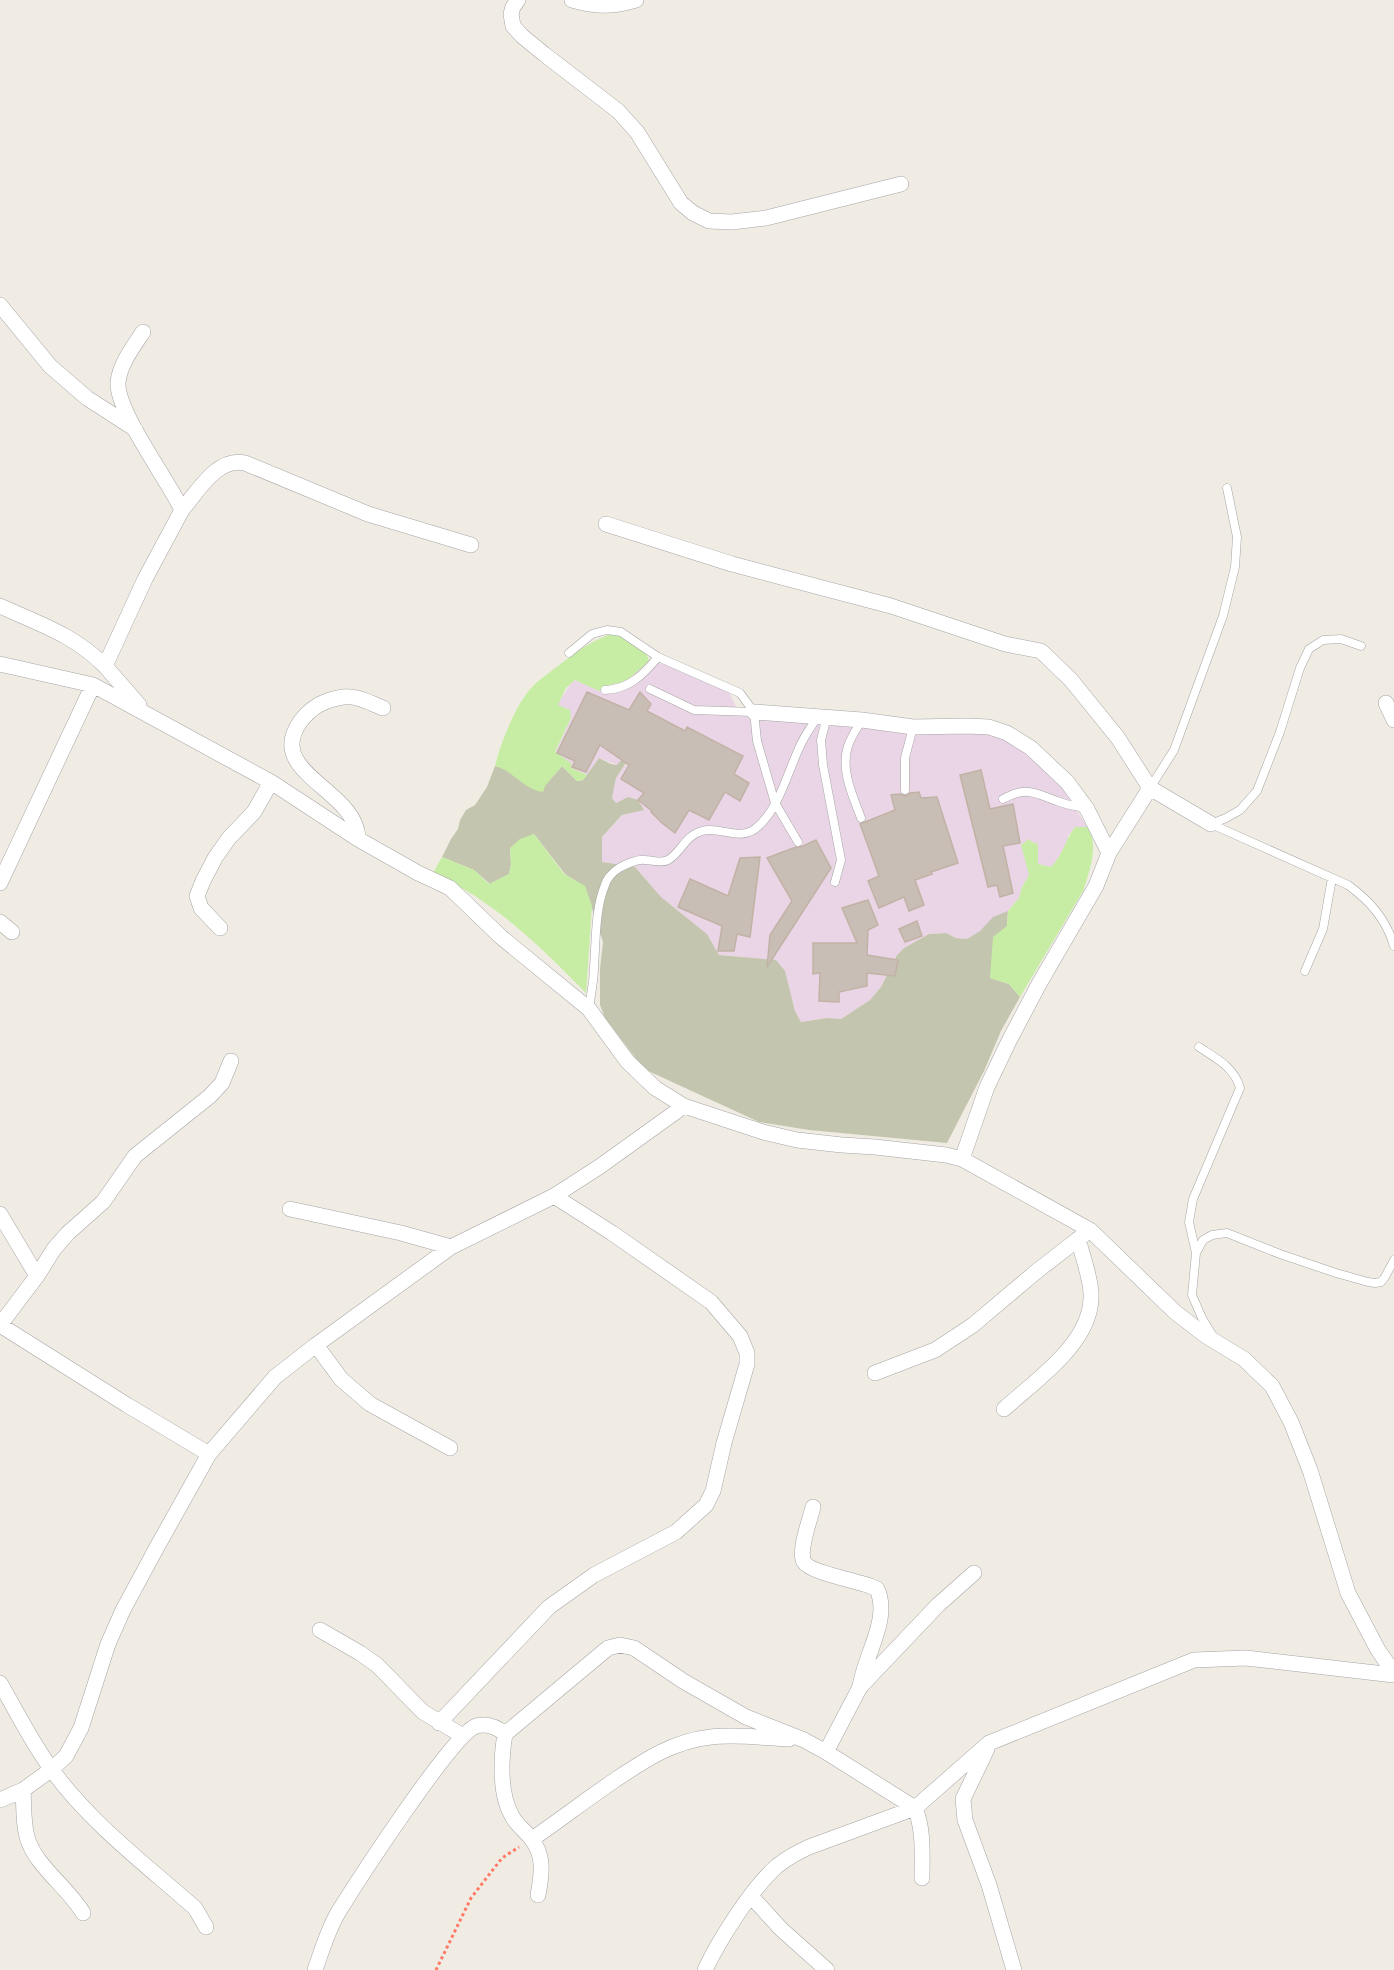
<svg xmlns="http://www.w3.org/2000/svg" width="1394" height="1970" viewBox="0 0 1394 1970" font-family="Jost,sans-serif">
	<rect width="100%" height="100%" fill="#f0ece3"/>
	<path fill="#e9d5e5" d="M649,661L667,665L727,688L740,715L765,720L994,734L1008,740L1047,772L1064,790L1087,827H1075L1068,836V842L1059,859L1051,867L1038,864L1029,875L1022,887L1019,898L1008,911L980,931L967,939L956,938L946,933L929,934L904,948L897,955L881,987L870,1000L841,1019L827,1018L801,1022L795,1011L793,1001L744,957L719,955L707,934L661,897L635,867L602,862V837L623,815L628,797L616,803L612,798L616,778L628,761L617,765L599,758L587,775L571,768L555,753L571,718L557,705L571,683L575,680L600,691L613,684L625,682Z"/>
	<path fill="#c4c5ae" d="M599,758L611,764L617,765L623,758L628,760L616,778L612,798L616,803L628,797L638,800L644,810L622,815L602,837V862L635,867L661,897L707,934L719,955L776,960L785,971L795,1011L801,1022L827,1018L841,1019L870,1000L881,987L897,955L904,948L929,934L946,933L956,938L967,939L980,931L993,917L1008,911L1007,926L990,978L1009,984L1020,997L1001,1031L984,1071L947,1143L809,1130L759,1122L644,1069L605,1018L600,1005V969L603,942L585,887L565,874L534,834L510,848L511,864L509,874L490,884L474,870L442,857L451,839L458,829L460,820L466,810L475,805L487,787L495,766L506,769L519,780L544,786L562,766L577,781L583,780Z"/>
	<path fill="#c7eda5" d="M614,633C627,637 647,647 649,661L625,682L613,684L599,691L575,680L566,688L558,705L570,710L571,718L555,752L571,763V768L587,775L583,780L577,781L562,766L545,786L543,792C524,790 514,771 495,766C501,742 517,700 536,683C544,676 553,670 562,663C578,650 595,639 614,633Z
		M1075,827H1087C1100,844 1089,873 1083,891L1020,997L1009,984L990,978L993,937L1007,926L1008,911L1019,898L1022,887L1029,875L1021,845L1029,839L1032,842L1038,844V864L1051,867C1063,855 1065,840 1075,827Z
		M534,834L564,874L585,886L592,906L586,993C540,946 493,900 433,873L442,857L474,870L489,884L509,874L511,864L510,848L520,839Z"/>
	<path fill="#c8beb6" stroke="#c2b2a5" stroke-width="1.5" d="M587,692L629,710L640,692L651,704L647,711L685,731L687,727L743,756L734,774L749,783L740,801L725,792L709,820L689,810L675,833L662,823L651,812L652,811L638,800L644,793L621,779L629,765L600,745L586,772L572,767L575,761L557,753Z
		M981,770L990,809L1013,804L1020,843L1003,846L1013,893L1000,897L997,885L988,887L960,775Z
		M919,792L921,798L937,797L958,863L931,872L932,874L915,880L924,905L909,911L904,897L879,908L868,881L879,876L860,824L895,810L891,795L900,794L906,796L910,793Z
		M816,840L831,868L767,967L770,935L792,901L767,858L796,847H801Z
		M760,857L750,937L737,934L734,951H718L722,926L678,907L690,879L728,896L740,858Z
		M868,900L878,925L868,930L867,955L898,960L895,976L867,973V986L839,992V1002L819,1001L820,973L813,974V943H857L842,908Z
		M917,921L922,936L905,942L899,929Z"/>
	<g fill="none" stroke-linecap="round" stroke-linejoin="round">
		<defs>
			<path id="service" d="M569,653L592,634L607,630L621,632L658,657L740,693L754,712L757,741L775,803L798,842
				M650,689L694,710L754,712
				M605,690C629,689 643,675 658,657
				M828,718L825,724L821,740L823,765L841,860L835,882
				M1150,788L1174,750L1223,616L1235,567L1237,537L1227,488
				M905,790V758L913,727
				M1003,799C1027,786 1034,793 1057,801C1066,805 1076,806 1085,808
				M861,818C853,796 840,770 848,746C851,737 857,728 862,720
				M1211,824L1226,818L1240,810L1257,791L1280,732L1300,668L1309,649L1323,640L1341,639L1361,646
				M1211,824L1348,885C1370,901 1386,919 1394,946
				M1305,971L1323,929L1332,878
				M589,1008C591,994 594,980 594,967C596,941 595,909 605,885C607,878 613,872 619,868C626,864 638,859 645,860C653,860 661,864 668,860C682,852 684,836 702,831C720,826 738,841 755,829C779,811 788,770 801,744C805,735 812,726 817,717
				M1196,1253L1189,1222L1193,1199L1240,1088C1234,1067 1217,1059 1199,1047
				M1213,1336L1202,1318L1192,1295L1196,1253L1203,1240L1212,1235L1227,1233L1280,1254L1336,1273L1368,1282L1375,1283L1381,1282L1385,1277L1394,1260"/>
			<path id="minor" d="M518,0L513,7L511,14L513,26L522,36L544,54L618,111L637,132L681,203L693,213L709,221L732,222L766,218L901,184
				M572,0C597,7 612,7 636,0
				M0,305L50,366L87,398L135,429
				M182,510C198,491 217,457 245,463L368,514L471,545
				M606,524L732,564L891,606L1005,644L1041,651L1071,680L1118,738L1150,788
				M0,606C40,624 74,635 105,666
				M0,664L93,685L271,782L358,839L418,873L450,888L501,937L589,1009L627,1061L655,1088L684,1106L763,1132L797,1140L842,1145L875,1147L946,1155L962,1159L1090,1230L1175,1312L1206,1336L1244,1359L1272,1386L1291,1422L1310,1470L1348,1593L1378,1650L1394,1673
				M1386,703L1394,720
				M139,705L105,666L145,579L182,510C168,480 116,411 118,382C120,364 133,347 143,332
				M754,712L862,720L913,727L967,726L989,727L1007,733L1031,748L1067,782L1087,809L1109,853
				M358,839C358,790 264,773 300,722C311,707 324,700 343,697C357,695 370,703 383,708
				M0,883L93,685
				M0,922L12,932
				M220,928L201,908L197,896L203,881L215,858L229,838L254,812L271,782
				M962,1159L987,1087L1009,1041L1039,984L1096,886L1109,853L1150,788L1211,824
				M290,1209L401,1233L451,1247
				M0,1214L37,1276L0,1325L127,1405L209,1454
				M37,1276L54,1249L68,1233L103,1202L135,1156L210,1096L222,1083L231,1061
				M316,1345L341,1379L370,1404L450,1448
				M875,1373L935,1350L955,1337L973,1325L1037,1271L1090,1230
				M1004,1409C1036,1380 1093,1342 1091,1294C1091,1279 1082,1254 1078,1239
				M813,1507C810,1520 798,1551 804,1562C809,1572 857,1581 870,1586L877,1589C891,1619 864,1656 860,1687
				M320,1630L360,1653L377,1665L423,1712L463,1736
				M0,1683C17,1712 32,1743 52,1770C89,1821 141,1861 188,1902L195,1908L206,1927
				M439,1723L549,1607L594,1575L676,1532L706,1505L713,1491L724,1443L747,1364V1353L740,1336L711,1302L612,1233L554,1196
				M987,1749L963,1799L965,1820L989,1885L1014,1970
				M826,1752L860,1687L938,1605L974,1573
				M23,1790C24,1805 23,1822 27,1837C35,1866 68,1887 83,1913
				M0,1800L23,1790L52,1769L66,1756L81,1728L108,1644L123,1610L157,1547L209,1454L275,1377L316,1345L451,1247L554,1196L599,1167L684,1106
				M532,1839C560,1820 587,1799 615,1780C645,1760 673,1741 711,1737C736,1734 764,1738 789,1739
				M538,1895C542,1873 545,1855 530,1837C524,1830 516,1824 512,1816C499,1794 501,1758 505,1734L608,1648L620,1645L634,1648L683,1681L746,1717L804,1740L826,1752L915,1808C924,1830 922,1854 922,1878
				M751,1896L781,1929L827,1970
				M315,1970C322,1950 328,1929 339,1911C357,1882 452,1735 476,1726C487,1723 497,1727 505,1734
				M705,1970C719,1940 752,1888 777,1866C787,1858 798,1852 809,1847L915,1808L989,1743L1194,1660L1246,1658L1394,1675"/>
		</defs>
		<use href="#service" stroke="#a5a5a5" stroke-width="9"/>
		<use href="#minor" stroke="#a5a5a5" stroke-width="16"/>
		<path stroke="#ff7965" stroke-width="3" stroke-dasharray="3 3" stroke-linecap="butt" d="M436,1970L471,1898L502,1858L519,1847"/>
		<use href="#service" stroke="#fff" stroke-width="8"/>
		<use href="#minor" stroke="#fff" stroke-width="15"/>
	</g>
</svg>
